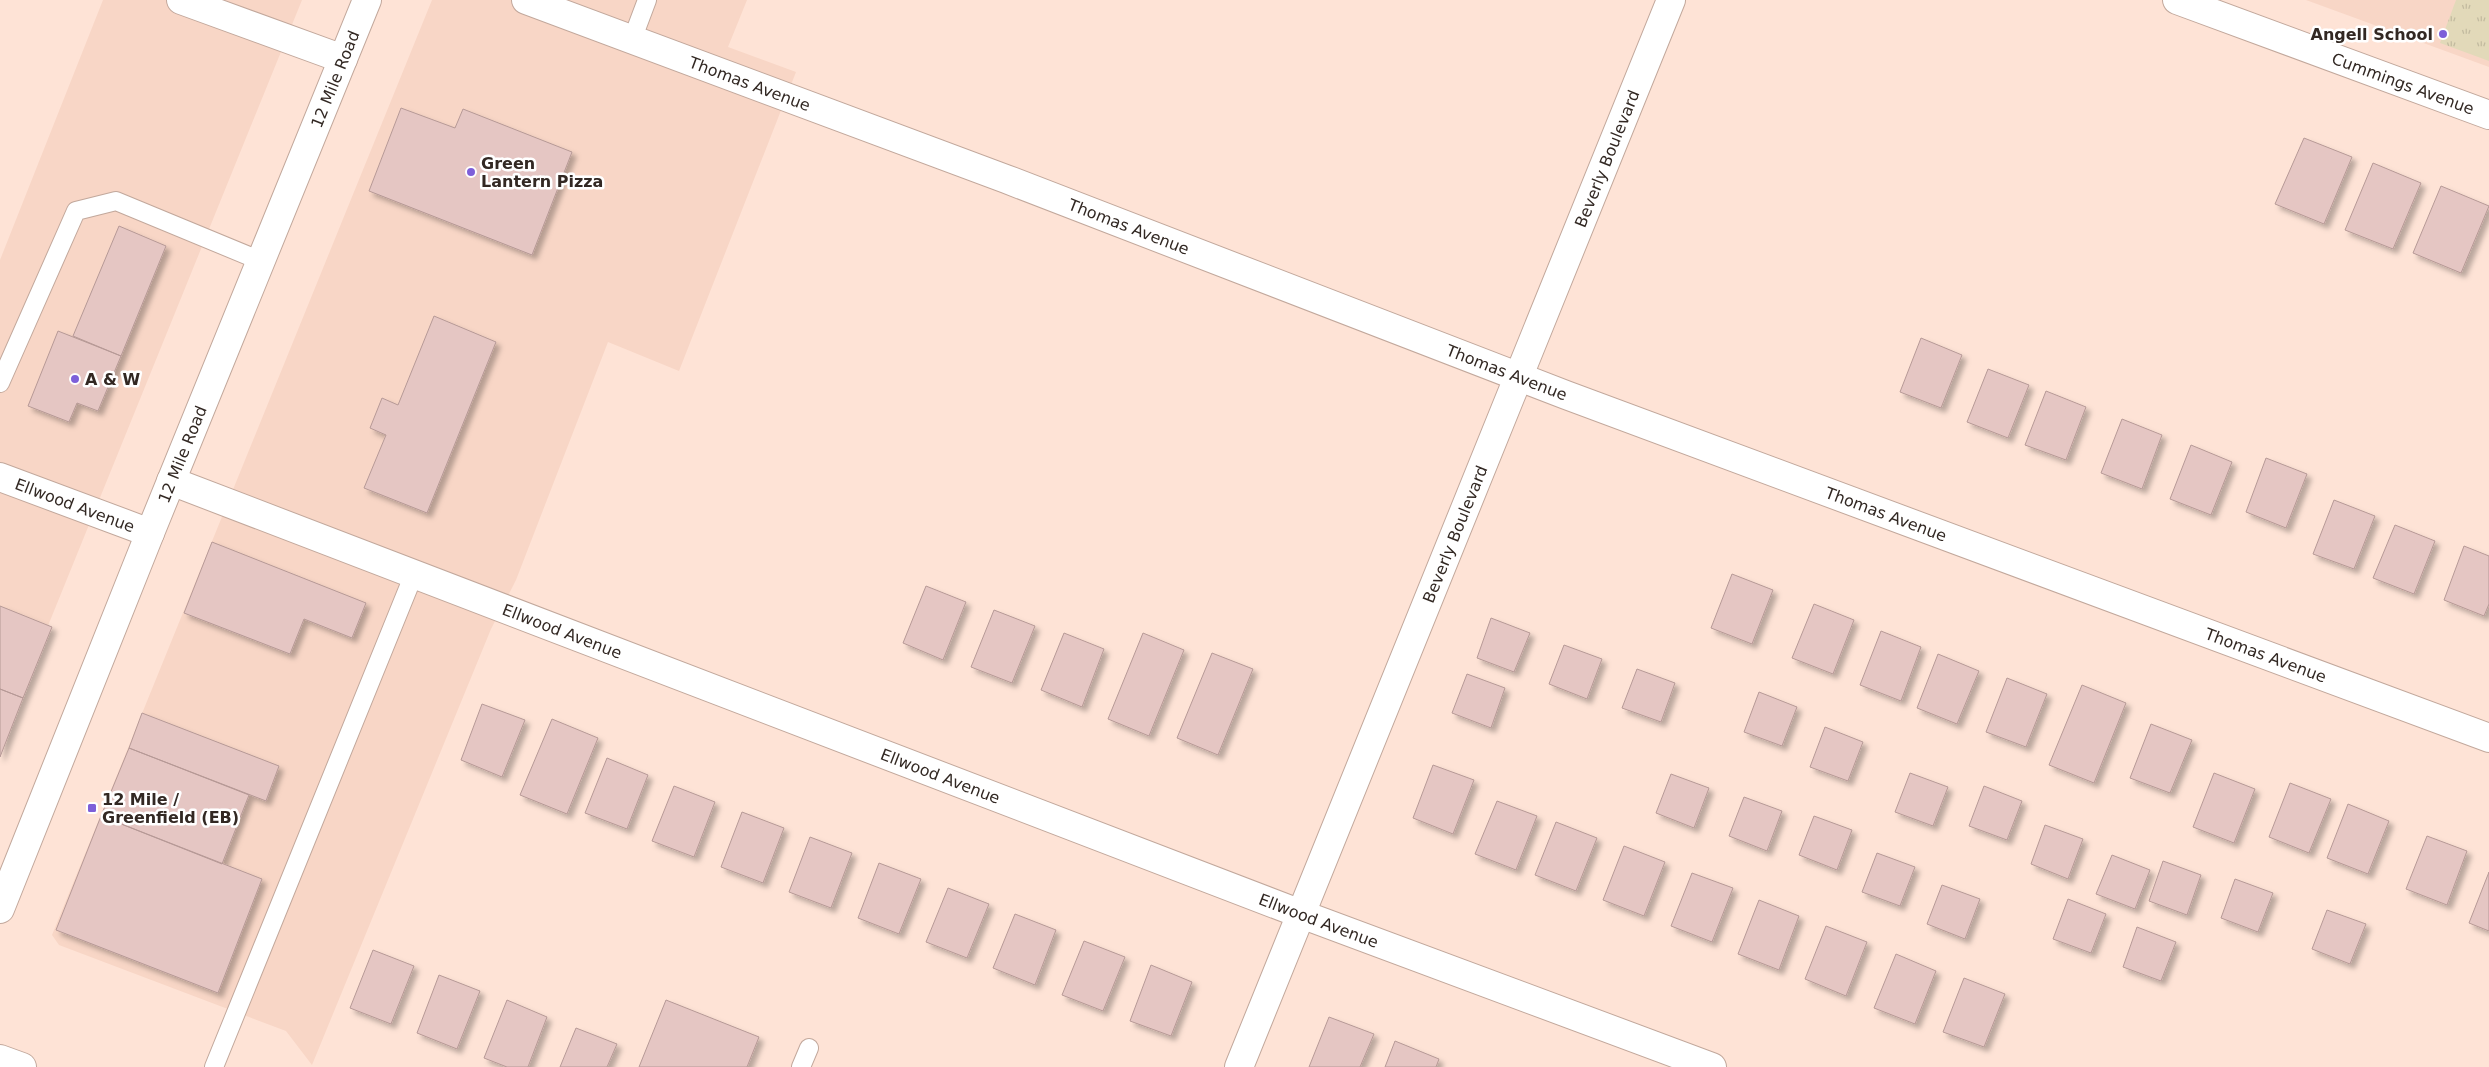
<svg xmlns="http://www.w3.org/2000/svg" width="2489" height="1067" viewBox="0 0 2489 1067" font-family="'DejaVu Sans',sans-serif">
	<defs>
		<pattern id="park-tufts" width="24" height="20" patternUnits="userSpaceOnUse" patternTransform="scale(1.25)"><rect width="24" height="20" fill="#e2d9b9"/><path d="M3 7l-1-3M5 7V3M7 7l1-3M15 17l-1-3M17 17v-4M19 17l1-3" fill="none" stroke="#c2ba9f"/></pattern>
		<filter id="shadow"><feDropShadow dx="4.5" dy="4.5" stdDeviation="2.5" flood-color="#0004"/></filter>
	</defs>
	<rect width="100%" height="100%" fill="#fee3d6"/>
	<path fill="#f8d6c6" d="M103,0H302L0,744V260Z
		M432,0H747L728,47L796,72L679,371L608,342L516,580L491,629L312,1065L286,1031L59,945L52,935Z
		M2306,0H2489V67Z"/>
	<path fill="url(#park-tufts)" d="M2456,0H2489V61L2440,43Z"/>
	<path fill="#e5c6c3" stroke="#b69996" filter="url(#shadow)" d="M401,108L455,128L463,109L572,152L532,255L369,191Z
		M2304,138L2352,157L2324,224L2275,204Z
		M2373,163L2421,183L2393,249L2345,230Z
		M2441,186L2489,206L2461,273L2413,253Z
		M119,226L166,246L121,356L73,336Z
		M434,316L496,342L427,513L364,488L386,435L370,428L382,398L398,405Z
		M58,331L121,356L98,411L77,403L69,422L28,406Z
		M1921,338L1962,355L1941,408L1900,392Z
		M1988,369L2029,385L2008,438L1967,422Z
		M2046,391L2086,407L2066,460L2025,445Z
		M2122,419L2162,435L2142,489L2101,473Z
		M2191,445L2232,462L2211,515L2170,499Z
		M2266,458L2307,474L2286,528L2246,512Z
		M2334,500L2375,516L2354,569L2313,554Z
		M2395,525L2435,541L2414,594L2373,578Z
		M212,542L366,603L352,638L304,619L290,654L184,613Z
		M2464,546L2489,556V604L2484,616L2444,600Z
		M1732,574L1773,590L1752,644L1711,628Z
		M926,586L966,602L943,660L903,643Z
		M1814,604L1854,620L1833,674L1792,658Z
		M0,606L52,627L23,698L0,689Z
		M994,610L1035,626L1012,683L971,667Z
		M1491,618L1530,633L1514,672L1477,658Z
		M1881,631L1921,647L1901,701L1860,685Z
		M1064,633L1104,649L1082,707L1041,690Z
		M1143,633L1184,650L1149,736L1108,719Z
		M1564,645L1602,659L1587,699L1549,684Z
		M1212,653L1253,669L1218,755L1177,738Z
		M1938,654L1979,671L1957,724L1917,708Z
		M1637,669L1675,683L1661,722L1622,708Z
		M1467,674L1505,688L1491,728L1452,713Z
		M2007,678L2047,694L2026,747L1986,732Z
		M2082,685L2126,703L2094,783L2049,765Z
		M0,689L23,698L0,757Z
		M1759,692L1797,707L1782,746L1744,732Z
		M482,704L525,720L502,777L461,760Z
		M142,713L279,766L266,801L129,748Z
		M552,719L598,738L567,814L520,795Z
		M2151,724L2192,740L2170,793L2130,778Z
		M1825,727L1863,742L1848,781L1810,767Z
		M129,748L249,795L222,864L101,816Z
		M607,758L648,775L627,829L585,813Z
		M1433,765L1474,780L1453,834L1413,818Z
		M1910,773L1948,787L1933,826L1895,812Z
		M2214,773L2255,789L2234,843L2193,827Z
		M1671,774L1709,788L1694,828L1656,813Z
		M2290,783L2331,799L2309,853L2269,837Z
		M674,786L715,802L694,857L652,841Z
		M1984,786L2022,801L2007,840L1969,826Z
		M1744,797L1782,811L1767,851L1729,836Z
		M1497,801L1537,816L1516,870L1475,854Z
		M2348,804L2389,821L2368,874L2327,858Z
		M742,812L784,828L763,883L721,867Z
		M101,816L262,879L218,993L56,930Z
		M1814,816L1852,830L1837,870L1799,855Z
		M1556,822L1597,838L1576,891L1535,875Z
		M2045,825L2083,839L2068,879L2031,864Z
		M2427,836L2467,851L2447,905L2406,889Z
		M810,837L852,853L831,908L789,892Z
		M1624,846L1665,862L1644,916L1603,900Z
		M1877,853L1915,867L1900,906L1862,892Z
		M2112,855L2150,870L2135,909L2096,894Z
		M2163,861L2201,875L2187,915L2149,901Z
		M879,863L921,879L899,934L858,918Z
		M2489,872V931L2469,923Z
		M1692,873L1733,888L1712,942L1671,926Z
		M2235,879L2273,893L2258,932L2221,918Z
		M1942,885L1980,899L1965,939L1927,924Z
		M948,888L989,904L967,958L926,942Z
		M2068,899L2106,914L2091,953L2053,939Z
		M1759,900L1799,916L1779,970L1738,954Z
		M2327,910L2366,924L2350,964L2312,949Z
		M1015,914L1056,930L1035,985L993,968Z
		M1826,926L1867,942L1846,996L1805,979Z
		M2137,927L2176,942L2161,981L2123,967Z
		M1084,941L1125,957L1103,1011L1062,995Z
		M373,950L414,966L391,1024L350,1008Z
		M1896,954L1936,971L1915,1024L1874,1008Z
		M1151,965L1192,982L1171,1036L1130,1021Z
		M439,975L480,991L457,1049L417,1033Z
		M1964,978L2005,994L1984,1047L1943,1032Z
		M507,1000L547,1017L528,1067H507L484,1058Z
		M666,1000L759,1037L747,1067H639Z
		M1329,1017L1374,1034L1360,1067H1309Z
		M576,1028L617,1044L607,1067H560Z
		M1395,1041L1439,1059L1436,1067H1385Z"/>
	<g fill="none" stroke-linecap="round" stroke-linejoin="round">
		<defs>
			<path id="lane" d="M632,40L647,0
				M0,383L76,211L116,201L261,261
				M214,1067L414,574
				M801,1067L809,1048"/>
			<g id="street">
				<path d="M181,0L343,59"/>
				<path id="s1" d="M526,0L1006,179L1566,395L2489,738"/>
				<path id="s2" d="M2177,0L2489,115"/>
				<path id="s3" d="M0,477L150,533"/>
				<path id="s4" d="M171,481L1301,914L1712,1067"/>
				<path id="s5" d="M1239,1067L1671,0"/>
			</g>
			<g id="secondary">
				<path id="s6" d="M0,909L150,533L367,0"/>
				<path d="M0,1059L22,1067"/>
			</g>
		</defs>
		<use href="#lane" stroke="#c2a89c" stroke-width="20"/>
		<use href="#street" stroke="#c2a89c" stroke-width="30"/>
		<use href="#secondary" stroke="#c2a89c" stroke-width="30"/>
		<use href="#lane" stroke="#fff" stroke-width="18"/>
		<use href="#street" stroke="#fff" stroke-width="28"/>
		<use href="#secondary" stroke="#fff" stroke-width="28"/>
	</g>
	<g fill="#7d5fd9" stroke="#fff" stroke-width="2">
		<circle cx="2443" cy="34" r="5"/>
		<circle cx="471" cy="172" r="5"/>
		<circle cx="75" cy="379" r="5"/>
		<rect x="87" y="803" width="10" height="10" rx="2.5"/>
	</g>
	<g text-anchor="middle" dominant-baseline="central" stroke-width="5" stroke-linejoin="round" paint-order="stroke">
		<g font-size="16" font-weight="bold" fill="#322823" stroke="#fff" text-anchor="start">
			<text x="2433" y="34" text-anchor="end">Angell School</text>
			<text x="481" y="163">Green<tspan x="481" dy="18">Lantern Pizza</tspan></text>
			<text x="85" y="379">A &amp; W</text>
			<text x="102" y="799">12 Mile /<tspan x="102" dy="18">Greenfield (EB)</tspan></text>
		</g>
		<g font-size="16" fill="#322823" stroke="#fff">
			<text stroke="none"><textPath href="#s6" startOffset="895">12 Mile Road</textPath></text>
			<text stroke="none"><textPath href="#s1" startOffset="239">Thomas Avenue</textPath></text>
			<text stroke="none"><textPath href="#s2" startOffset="241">Cummings Avenue</textPath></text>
			<text stroke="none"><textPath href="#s5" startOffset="980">Beverly Boulevard</textPath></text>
			<text stroke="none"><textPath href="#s1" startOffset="644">Thomas Avenue</textPath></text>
			<text stroke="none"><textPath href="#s1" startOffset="1049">Thomas Avenue</textPath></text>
			<text stroke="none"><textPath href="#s6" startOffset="490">12 Mile Road</textPath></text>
			<text stroke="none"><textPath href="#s3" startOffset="80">Ellwood Avenue</textPath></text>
			<text stroke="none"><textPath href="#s1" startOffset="1454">Thomas Avenue</textPath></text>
			<text stroke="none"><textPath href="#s5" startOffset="575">Beverly Boulevard</textPath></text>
			<text stroke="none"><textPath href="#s4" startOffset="419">Ellwood Avenue</textPath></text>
			<text stroke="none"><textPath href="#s1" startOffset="1859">Thomas Avenue</textPath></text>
			<text stroke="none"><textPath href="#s4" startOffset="824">Ellwood Avenue</textPath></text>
			<text stroke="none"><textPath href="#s4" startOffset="1229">Ellwood Avenue</textPath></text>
		</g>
	</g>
</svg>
